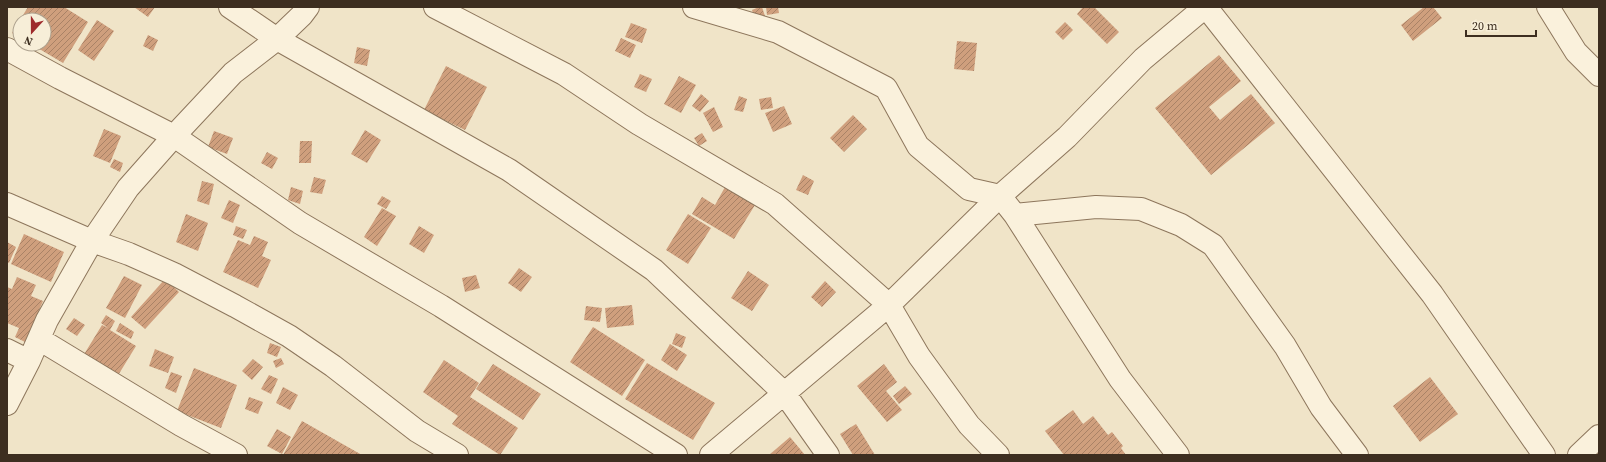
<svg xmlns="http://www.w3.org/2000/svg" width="1606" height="462" viewBox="0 0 1606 462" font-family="'Source Serif 4',serif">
	<defs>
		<pattern id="building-hatch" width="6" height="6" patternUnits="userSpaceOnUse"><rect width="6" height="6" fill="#cf9f7d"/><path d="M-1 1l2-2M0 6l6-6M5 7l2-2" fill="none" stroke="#a98266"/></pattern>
	</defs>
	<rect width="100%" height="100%" fill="#f0e4c8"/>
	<path fill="url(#building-hatch)" d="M28,7H64L88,22L63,63L31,44H44V20H20Z
		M134,7H155L148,17Z
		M759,7H762L765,16L755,19L752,10Z
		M766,7H778L779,13L767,15Z
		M1083,7H1094L1119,32L1107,44L1077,14Z
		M1424,7H1433L1442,18L1413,41L1401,25Z
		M20,20V38L12,33Z
		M97,20L114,31L94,61L78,50Z
		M1065,22L1073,30L1063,40L1055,32Z
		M631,23L647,29L642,43L625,37Z
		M148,35L158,40L153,51L143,46Z
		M621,38L636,45L630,58L615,51Z
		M957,41L977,43L974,71L954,69Z
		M357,47L370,50L367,66L354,63Z
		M1219,55L1241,81L1209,107L1220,120L1251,94L1275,123L1211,175L1155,108Z
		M446,66L487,87L465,130L424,110Z
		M640,74L652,79L646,92L634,87Z
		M679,76L696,85L681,113L664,104Z
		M701,94L709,101L700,112L692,106Z
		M739,96L747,99L743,112L734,110Z
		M771,97L773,108L761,110L759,99Z
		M784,106L792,124L773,132L765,113Z
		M714,107L723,127L713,132L703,113Z
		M853,115L867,129L844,152L830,138Z
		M104,129L121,136L110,163L93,156Z
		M365,130L381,140L367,163L351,154Z
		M214,131L233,138L227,154L208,147Z
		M702,133L707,141L699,146L694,138Z
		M300,141H312L311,163H299Z
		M267,152L278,158L272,169L261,163Z
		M114,159L123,163L120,172L110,167Z
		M803,175L814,181L808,195L796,190Z
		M314,177L326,180L322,194L310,192Z
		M202,181L214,184L209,205L197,201Z
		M291,187L303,191L300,204L288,200Z
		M725,187L755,205L734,239L692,214L702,197L715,205Z
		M382,196L391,201L386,209L377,204Z
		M229,200L240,205L233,223L221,218Z
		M382,208L396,216L377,246L364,237Z
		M186,214L208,223L198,251L176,242Z
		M688,214L711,228L688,264L666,250Z
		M236,226L247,230L243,239L233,235Z
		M419,226L434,235L424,253L409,244Z
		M24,234L64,252L51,282L11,264Z
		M254,236L268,242L262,256L271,260L258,288L223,272L238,240L250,245Z
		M7,242L16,247L9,263L7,262Z
		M519,268L532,277L521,292L508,283Z
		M748,271L769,285L752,311L731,298Z
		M476,275L480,288L465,292L462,278Z
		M124,276L142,285L125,318L106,308Z
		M17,277L36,285L31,296L43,301L25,342L15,337L19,328L7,323V287L12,289Z
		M165,279L179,292L145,329L131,317Z
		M825,281L836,292L822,307L811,297Z
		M632,305L634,325L607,328L605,308Z
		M586,306L602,308L600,322L584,320Z
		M106,315L115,321L110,330L136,346L117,377L83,356L102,325L108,328L101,323Z
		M74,318L85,325L77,336L66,329Z
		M120,323L134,332L131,339L116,331Z
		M593,327L645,360L622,396L570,362Z
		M676,333L686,337L682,348L672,344Z
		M270,343L281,347L277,357L267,353Z
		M670,344L687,355L677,371L661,360Z
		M155,349L174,357L168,373L149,366Z
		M281,358L284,364L276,368L273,361Z
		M253,359L263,367L252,380L242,371Z
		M444,360L479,383L470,397L518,428L500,455L452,424L458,416L423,392Z
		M647,363L715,403L693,440L625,399Z
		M493,364L541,394L523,420L476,389Z
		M884,364L897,382L886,391L902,410L887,422L857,386Z
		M194,368L237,385L221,428L177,411Z
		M171,372L182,376L176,393L165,388Z
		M269,375L278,379L271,394L261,389Z
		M1430,377L1458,414L1420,442L1393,406Z
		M905,386L912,394L899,404L893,396Z
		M283,387L298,395L290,410L276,403Z
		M249,397L263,402L258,414L245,409Z
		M1073,410L1083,424L1093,416L1108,435L1112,432L1123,446L1121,448L1126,455H1064L1045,431Z
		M302,421L362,455H283Z
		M856,424L875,455H853L840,434Z
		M277,429L291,437L282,454L267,446Z
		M790,437L805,455H769Z"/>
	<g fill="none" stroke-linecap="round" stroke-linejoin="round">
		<defs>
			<path id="minor" d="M230,7L277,39L509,170L654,270L785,394L828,455
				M435,7L564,74L639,124L775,204L889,305L919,356L969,425L998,455
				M694,7L778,32L886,88L918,146L969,189L1000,196L1015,215L1120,379L1178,455
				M1206,7L1432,294L1544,455
				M1548,7L1576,52L1599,75
				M7,49L60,78L174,136L300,223L441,306L676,455
				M7,204L92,241L129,254L174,274L235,306L289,336L333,366L417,431L457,455
				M1015,215L1096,207L1141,209L1181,225L1213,245L1285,346L1321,407L1357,455
				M39,339L181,425L236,455
				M7,350L29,361
				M7,404L29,361L47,320L92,241L128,188L174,136L233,73L277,39L302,15L308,7
				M711,455L889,305L1000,196L1067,137L1143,59L1205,7
				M1579,455L1599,436"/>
		</defs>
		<use href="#minor" stroke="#8d765c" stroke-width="24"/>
		<use href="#minor" stroke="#faf1dc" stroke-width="22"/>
	</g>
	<rect width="1606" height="462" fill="none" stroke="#3d2e20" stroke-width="16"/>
	<g transform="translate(32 32) rotate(201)"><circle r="19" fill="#f7eed8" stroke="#ada18e"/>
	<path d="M0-3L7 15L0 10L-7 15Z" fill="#9e2a2b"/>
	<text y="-6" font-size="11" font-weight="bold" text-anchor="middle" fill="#3d2e20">N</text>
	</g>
	<path d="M1466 30v6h70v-6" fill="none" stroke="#3d2e20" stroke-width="2"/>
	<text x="1472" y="30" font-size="12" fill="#3d2e20" stroke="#f7eed8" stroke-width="3" paint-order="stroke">20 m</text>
</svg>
